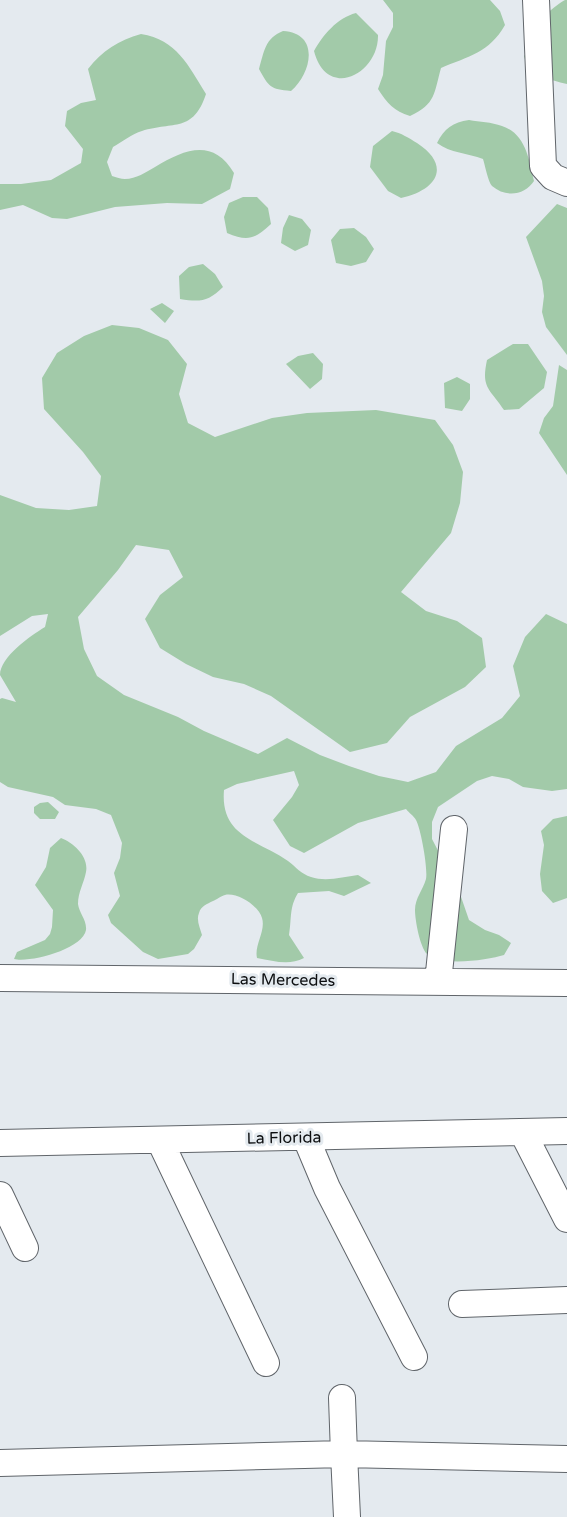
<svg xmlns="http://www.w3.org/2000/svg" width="567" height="1517" viewBox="0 0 567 1517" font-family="'Varela Round',sans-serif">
	<rect width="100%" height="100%" fill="#e4eaef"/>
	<path fill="#a2caa9" d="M383,0H490L500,11L505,25C489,53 469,56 441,68C434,93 436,104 410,116C394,111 387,103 378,89L383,75L386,41L393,27V13Z
		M565,0H567V84C550,80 529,75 524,56C533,48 529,39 533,29C537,21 556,5 565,0Z
		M356,13L378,35C379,74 327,101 314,51C323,35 337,18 356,13Z
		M283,31C320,33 312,73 291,91C270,89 269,87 259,69C264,52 265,38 283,31Z
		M141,34C177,40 188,65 206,94C193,133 174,121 142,131C132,134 122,142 113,147L107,162L112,176C116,177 121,179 125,179C136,179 146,172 155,167C185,149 213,138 234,173L230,189L202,204L167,203L115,207L67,219L52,218L23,205L0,210V184H21L51,180L81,163L83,149L65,126L67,111L81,103L96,100L88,69C102,51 119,40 141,34Z
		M469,120C480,122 491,122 502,126C526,134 529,160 534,181C525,195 506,198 492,186C488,182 485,165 483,159C468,153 450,153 437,143C444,129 453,122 469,120Z
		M392,131C401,133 409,138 417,143C452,166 437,190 401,198L388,191L370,167L373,146Z
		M243,197H257L268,208L271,224C255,239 248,242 227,233L224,217L229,203Z
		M557,204L567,208V355L546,327L542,312L544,296L542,281L526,237Z
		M289,215L302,219L311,230L308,245L295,251L281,243L283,228Z
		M354,228L366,237L374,249L366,262L351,266L336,263L331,240L340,229Z
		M203,264L215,274L223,287C208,302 200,302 180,299L179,276L189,267Z
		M162,303L174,311L165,323L150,309Z
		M112,325L139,328L168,340L187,364L179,394L188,423L215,437L272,418L307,413L376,410L435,420L453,445L463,472L460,503L451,533L401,592L426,611L457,621L482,638L486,667L465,687L410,717L387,743L350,752L271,696L244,684L213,677L186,664L160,648L145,619L160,595L183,577L169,550L136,545L118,570L78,617L84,649L97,676L124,695L178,717L204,731L258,754L287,738L320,755L349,766L379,776L408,782L436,772L456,746L502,718L520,696L513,666L525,637L546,614L567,624V789L552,791L523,787L509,779L492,776L477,781L438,807L432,822V839L459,891L469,920L485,930L499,935L511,943L504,955C488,960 441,967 427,954C420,947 415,920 415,910C415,898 423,890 426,879C428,869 421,829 416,820C414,816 409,813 406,809L358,823L304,853L290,846L273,820L292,797L299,785L294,771L237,784L224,790C220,837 258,840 288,861C296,867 301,874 311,877C326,882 343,877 358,875L371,883L344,896L329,891L298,893C289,908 292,917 289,935L304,958C289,966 274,961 257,958C254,945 266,931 262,918C259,906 237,892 225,895C221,896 216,900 213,901C207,904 201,906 199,913C196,920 200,928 202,935L194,949L188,954L158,959L143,952L111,923L108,915L120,896L114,873L120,858L122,843L111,815L96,809L65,805L53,797L8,787L0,782V699L2,698L16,702L0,675C0,657 30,636 45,627L48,614L32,616L0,636V495L36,508L69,510L97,506L101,476L83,452L44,409L42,378L57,353L84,336Z
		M513,344H528L547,372L544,388L519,409L504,410C489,388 481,388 487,360Z
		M313,353L323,364L322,379L310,389L286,364L298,356Z
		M559,365L567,370V475L539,433L544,418L553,406Z
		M457,377L470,384V399L462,411L445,408L444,383Z
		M48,802L59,812L55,819H40L34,813V807L40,803Z
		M567,816V898L553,903L542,891L540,874L544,845L541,831L553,819Z
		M61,838C74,843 89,857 86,872C84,883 78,892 78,904C79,913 87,920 86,930C83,949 30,963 14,959L17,952L45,940L50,934L52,927L53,910L35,885L46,867L50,848Z"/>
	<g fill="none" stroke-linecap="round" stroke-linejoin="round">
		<defs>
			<path id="minor" d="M536,0L543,166L553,177L567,183
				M0,978L567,983
				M438,982L454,829
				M523,1133L567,1219
				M306,1138L327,1188L414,1357
				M160,1141L266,1363
				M0,1143L567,1131
				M0,1195L25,1248
				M462,1304L567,1300
				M0,1463L344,1454L342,1398
				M347,1517L344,1454L567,1459"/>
		</defs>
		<use href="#minor" stroke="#60656a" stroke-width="28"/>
		<use href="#minor" stroke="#fff" stroke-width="26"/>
	</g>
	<g text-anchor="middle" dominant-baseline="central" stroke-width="6" stroke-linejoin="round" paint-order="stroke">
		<g font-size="16" fill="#0c0e10" stroke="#e4eaef">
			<text transform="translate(283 980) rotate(1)">Las Mercedes</text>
			<text transform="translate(284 1138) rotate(-1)">La Florida</text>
		</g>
	</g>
</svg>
